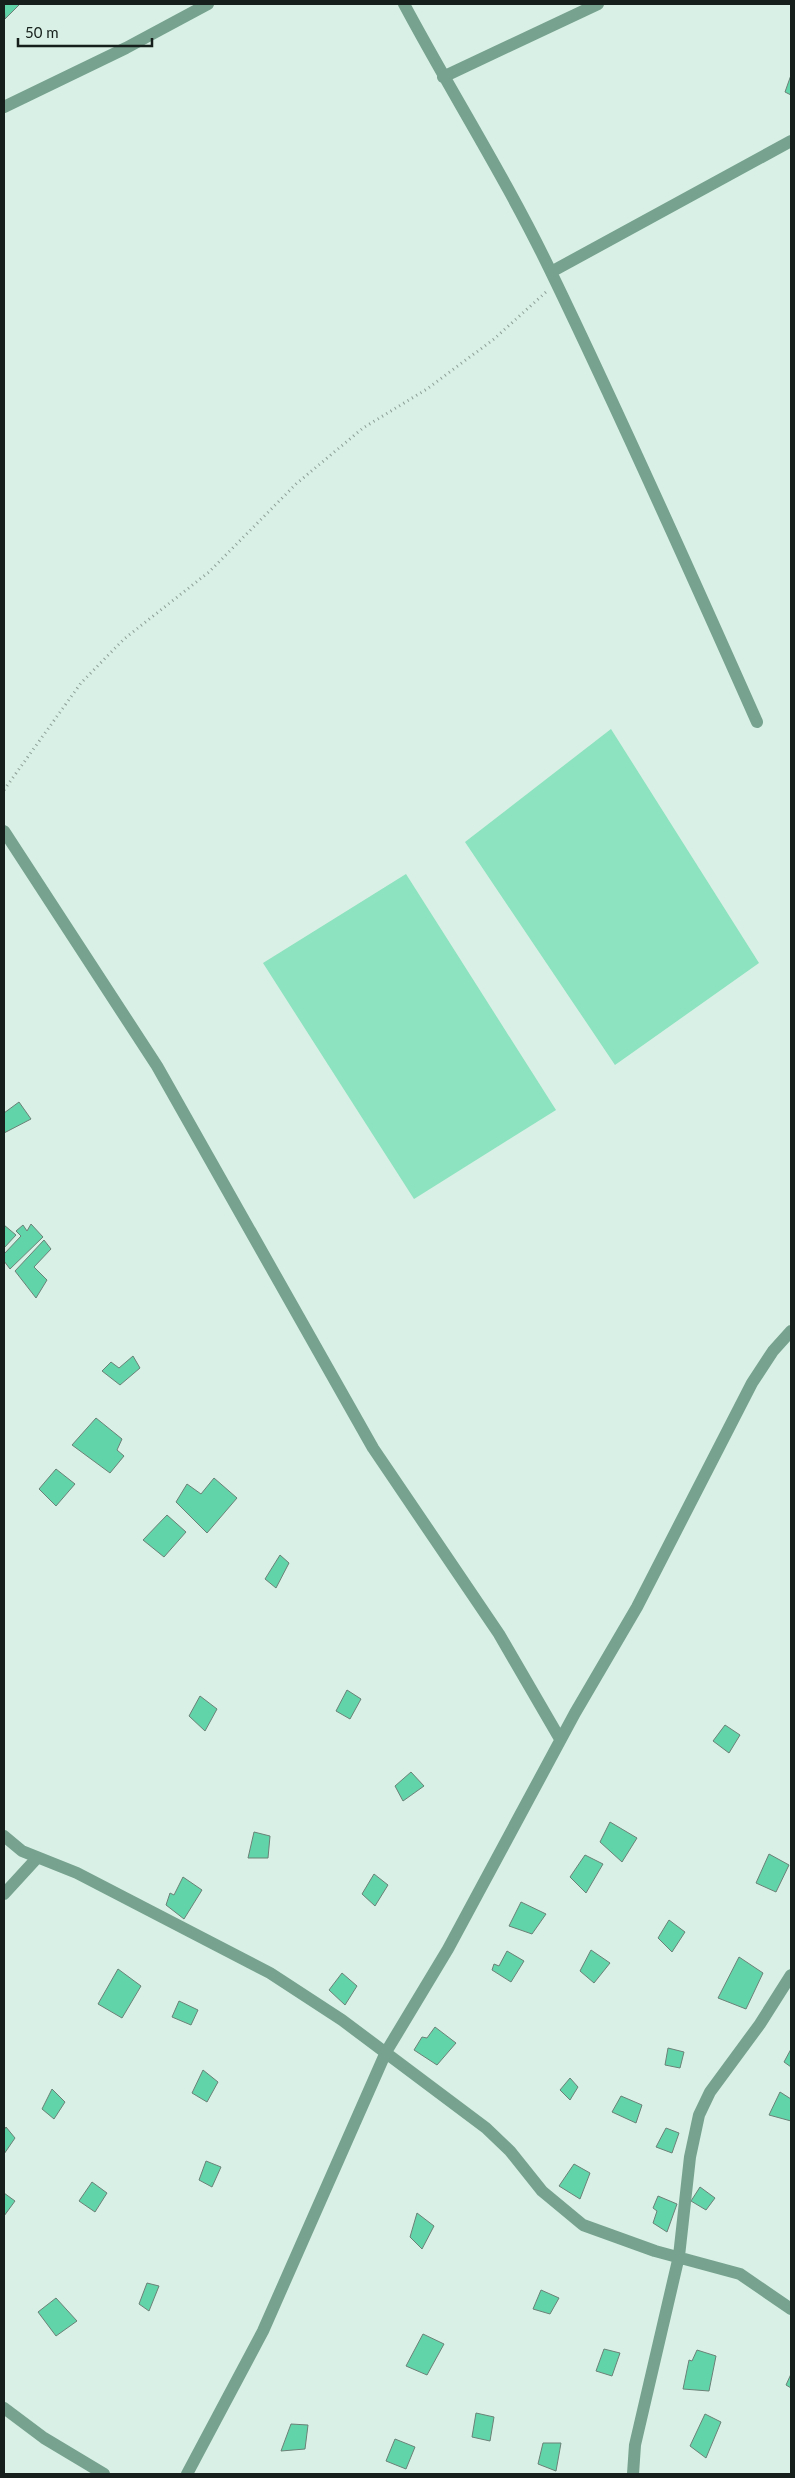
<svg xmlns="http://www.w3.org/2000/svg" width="795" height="2478" viewBox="0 0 795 2478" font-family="Lato,sans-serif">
	<rect width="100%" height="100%" fill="#d8f0e5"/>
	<path fill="#8de2bf" d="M611,729L759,963L615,1065L465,842Z
		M406,874L556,1110L414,1199L263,963Z"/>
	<path fill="#62d4aa" stroke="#6b8177" d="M4,4H20L5,19Z
		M791,75V95L785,92Z
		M19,1102L31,1119L4,1133V1113Z
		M31,1224L43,1237L10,1269L4,1261V1254L21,1236L16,1231L23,1225L27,1231Z
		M4,1225L16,1235L4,1248Z
		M44,1240L51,1249L34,1267L47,1280L36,1298L15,1271Z
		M133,1356L140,1368L120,1385L102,1371L111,1362L119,1368Z
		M96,1418L122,1439L117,1450L124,1456L110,1473L72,1445Z
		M56,1469L75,1484L56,1506L39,1489Z
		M214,1478L237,1498L207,1533L176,1502L187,1484L201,1494Z
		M167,1515L186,1532L164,1557L143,1540Z
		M280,1555L289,1563L276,1588L265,1579Z
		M347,1690L361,1699L350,1719L336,1711Z
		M200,1696L217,1709L205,1731L189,1716Z
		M725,1725L740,1735L729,1753L713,1741Z
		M411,1772L424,1786L403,1801L395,1786Z
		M610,1822L637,1838L622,1862L600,1842Z
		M254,1832L270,1836L268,1858H248Z
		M769,1854L789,1865L776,1892L756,1883Z
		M585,1855L603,1864L586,1893L570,1877Z
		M374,1874L388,1885L375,1906L362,1894Z
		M183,1877L202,1890L184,1919L166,1905L170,1893L174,1895Z
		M521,1902L546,1914L532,1934L509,1926Z
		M669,1920L685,1932L672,1952L658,1938Z
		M591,1950L610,1963L594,1983L580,1971Z
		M507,1951L524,1961L511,1982L492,1970L494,1964L499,1966Z
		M739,1957L763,1973L746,2009L718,1998Z
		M118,1969L141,1986L122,2018L98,2004Z
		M342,1973L357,1986L345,2005L329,1990Z
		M179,2001L198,2010L191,2025L172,2017Z
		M435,2027L456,2043L437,2065L414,2050L422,2037L427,2038Z
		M668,2048L684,2052L680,2068L665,2065Z
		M791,2049V2067L784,2062Z
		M203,2070L218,2082L207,2102L192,2093Z
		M570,2078L578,2087L570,2100L560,2090Z
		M52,2089L65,2102L54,2119L42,2109Z
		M780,2092L791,2099V2121L769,2115Z
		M621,2096L642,2105L636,2123L612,2112Z
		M6,2127L15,2138L4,2154V2130Z
		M666,2128L679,2133L672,2153L656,2147Z
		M206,2161L221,2167L212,2187L199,2180Z
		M574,2164L590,2173L580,2199L559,2186Z
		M92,2182L107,2193L95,2212L79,2201Z
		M700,2187L715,2198L706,2210L691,2201Z
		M4,2193L15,2201L4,2216Z
		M658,2196L677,2204L667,2232L653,2223L657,2211L653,2208Z
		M417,2213L434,2226L422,2249L410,2237Z
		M147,2283L159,2286L149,2311L139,2304Z
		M541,2290L559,2298L550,2314L533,2309Z
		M56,2298L77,2321L56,2336L38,2312Z
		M423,2334L444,2344L427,2375L406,2366Z
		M604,2349L620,2353L612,2376L596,2371Z
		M697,2350L716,2356L709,2391L683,2389L689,2360L692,2361Z
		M791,2374V2388L786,2385Z
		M476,2413L494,2417L490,2441L472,2437Z
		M705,2414L721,2422L706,2458L690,2446Z
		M291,2424L308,2425L305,2449L281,2451Z
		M395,2439L415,2447L406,2469L386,2461Z
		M543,2443H561L556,2471L538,2464Z"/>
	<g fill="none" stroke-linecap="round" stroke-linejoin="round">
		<path stroke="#8d9f97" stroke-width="3" stroke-dasharray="1 4" stroke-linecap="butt" d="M4,790L81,683L124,639L209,572L296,484L363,428L427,389L494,339L546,292"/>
		<path stroke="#76a28f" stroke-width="12" d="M404,4C452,94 507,180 551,272C623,421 690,571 757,722
			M443,77L598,4
			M4,107L126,48L208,4
			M551,272L791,141
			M4,831L157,1066L373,1448L499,1634L560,1739
			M4,1836L22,1851L77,1873L270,1973L342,2020L486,2128L510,2151L542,2191L583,2225L655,2251L740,2274L791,2309
			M4,1894L37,1858
			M4,2408L44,2438L104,2474
			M187,2474L263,2331L386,2052L448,1949L575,1713L637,1607L752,1383L773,1351L791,1331
			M633,2474L635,2445L679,2256L690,2157L699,2115L710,2092L760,2024L791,1975"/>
	</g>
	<rect width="795" height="2478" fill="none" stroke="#161f1b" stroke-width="10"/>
	<path d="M18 38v8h134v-8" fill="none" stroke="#161f1b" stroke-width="2.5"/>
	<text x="25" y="38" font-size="15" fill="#161f1b" stroke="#d8f0e5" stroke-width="4" paint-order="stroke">50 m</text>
</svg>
